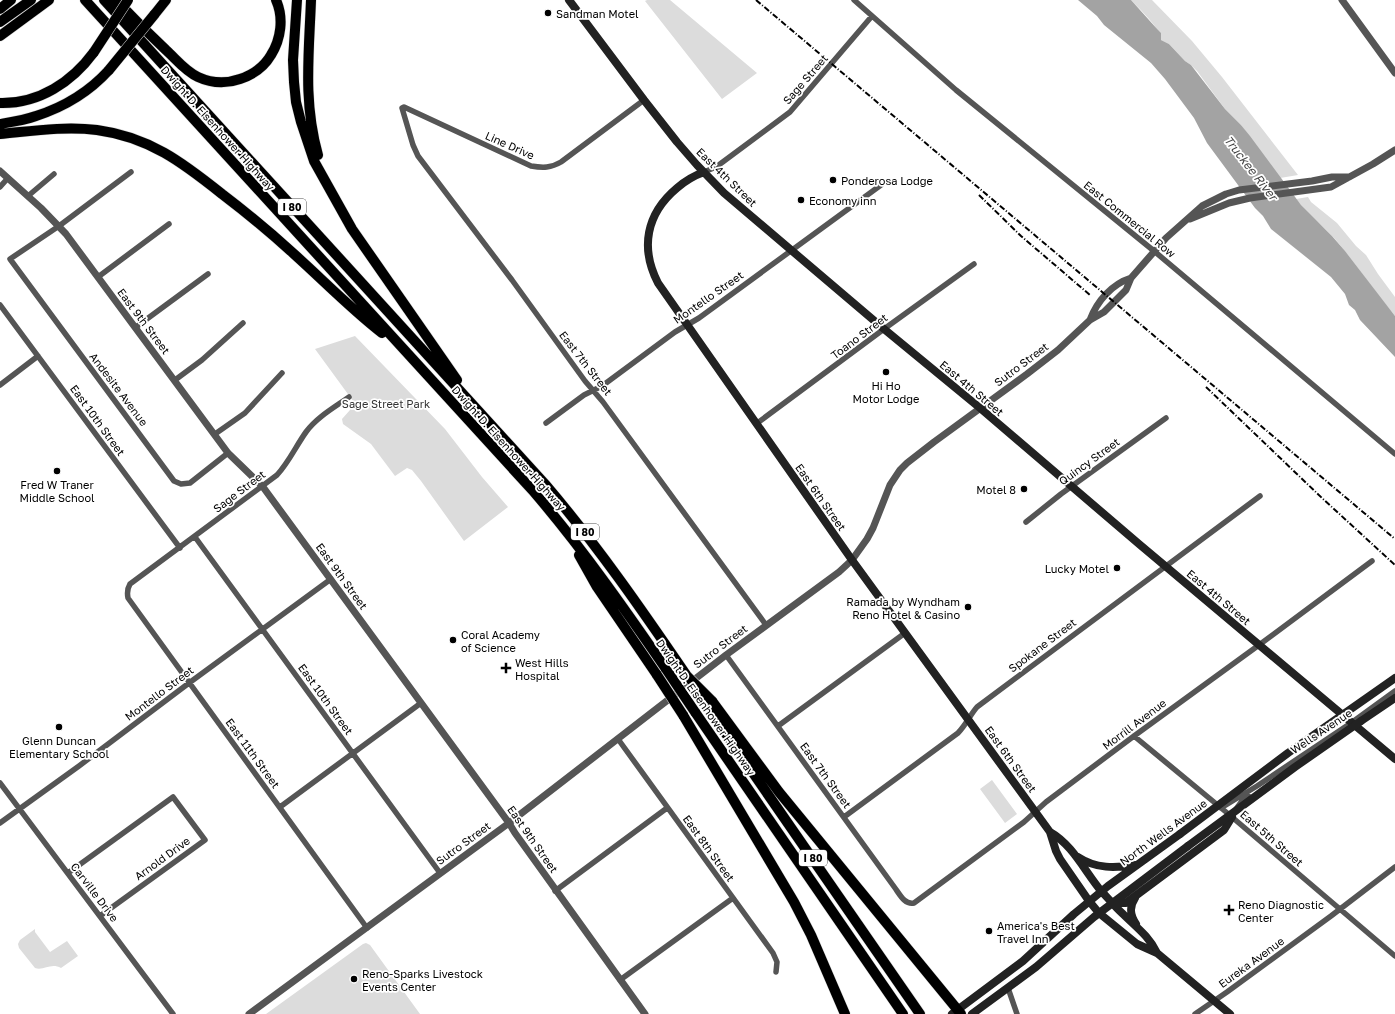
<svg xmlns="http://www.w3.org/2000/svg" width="1395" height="1014" viewBox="0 0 1395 1014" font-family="'Golos Text',sans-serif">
	<rect width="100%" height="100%" fill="#fff"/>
	<path fill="#dcdcdc" d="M647,0H670L757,73L722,99L645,1Z
		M1131,0H1152L1192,41L1222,77L1298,175L1280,178L1241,125L1225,109L1197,71L1191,65L1185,61L1169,44L1161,40C1161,28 1139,9 1131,0Z
		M1308,197L1311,202L1337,223L1356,246L1366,255L1378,274L1395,297V316C1374,291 1356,264 1335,239C1323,225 1307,214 1296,199Z
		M355,336L445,429L482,477L508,507L464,541L421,481L412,470L407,468L395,476L371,444L343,424L342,419L350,410L353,401L315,349Z
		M992,780L1017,814L1005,823L980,789Z
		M35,929V932L50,952L67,941L78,956L61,968C51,962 44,971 35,968L19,948L18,944L20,940Z
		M366,943L370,945L420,1014H266L363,944Z"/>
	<path fill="#a3a3a3" d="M1078,0H1131L1158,30L1161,33V40L1169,44L1185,61L1191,65L1225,109L1241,125L1250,136L1301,205L1332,236L1345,251L1395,316V357L1360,320L1355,310L1349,305L1345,294L1331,277L1271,229L1263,216L1255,208L1207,143L1194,118L1165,79L1151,63L1104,25L1097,16Z"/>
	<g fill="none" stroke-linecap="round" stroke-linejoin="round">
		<defs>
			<path id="motorway" d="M85,0L534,492C582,548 624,608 666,669
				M104,0L545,484C597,545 642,610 687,676
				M116,0C132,17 149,34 166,50C176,59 185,71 198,77C211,83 226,84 240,79C252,75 264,67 271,55C281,39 284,18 276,0
				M297,0L293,60L294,82L296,102L301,122L314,161L352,229L457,380
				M311,0C309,54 303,102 318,155
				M0,9L11,0
				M154,15L166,0
				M0,22L31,0
				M0,36L49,0
				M0,103C39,104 72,82 94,52
				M0,124C12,122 25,120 36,116C64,107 90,91 109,70
				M0,134C32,131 65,126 97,130C149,137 182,162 222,194C247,213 271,233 294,254C323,280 351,309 382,333
				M579,555L597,587L657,675
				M712,701L779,792L961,1014
				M706,705L920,1014
				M695,712L903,1014
				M683,715L794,902L811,935L845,1014"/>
		</defs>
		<use href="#motorway" stroke="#dbdbdb" stroke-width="11"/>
		<path stroke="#555" stroke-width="5.5" d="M854,0L956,90L1154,251L1395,454
			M644,100L561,162C551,168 543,168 531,166L404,107L402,108L413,145L418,156L512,280L585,381L603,402L766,625
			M131,172L59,226L10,259L174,481L181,484L190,483L228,453
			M704,172L716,167L790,112L872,16
			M0,187L8,178
			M28,196L54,174
			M98,277L169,224
			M0,305L180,548
			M136,327L208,274
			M175,380L202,360L243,323
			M0,385L38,356
			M349,397C335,407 317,417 306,432C296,446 289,462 277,475L130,584C127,589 127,593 128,598L367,928
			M546,423L584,395L602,386L675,332L699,318L881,185
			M756,424L884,329L974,264
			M215,434L245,413L282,373
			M1026,522L1061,494L1166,418
			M195,537L440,873
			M726,655L895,888C900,895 905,905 914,903L1024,822L1046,802L1134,736L1259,645L1372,561
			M778,726L905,633
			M1134,736L1226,812L1395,956
			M618,739L773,953L777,962L776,972
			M0,783L173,1014
			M280,807L421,703
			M1221,808L1257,786L1351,723L1395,691
			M1236,809L1244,798L1248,794
			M844,817L958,733C966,725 970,715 977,707L1260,496
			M0,823L79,766L189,683L331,579
			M68,873L173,797L205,840L100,916
			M555,891L667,808
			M620,980L733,898
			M1008,988L1017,1014
			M1195,1014L1227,992L1331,916L1395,867"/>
		<path stroke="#555" stroke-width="7" d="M1342,0L1395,73
			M0,171L41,208L66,234L228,453L263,487L509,823L515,833L645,1014
			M1190,219L1229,203L1250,198L1331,187L1373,164L1395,150
			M1090,320C1097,301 1112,284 1131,278
			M249,1014L509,823L726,655L839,572L852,560L867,539L873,528L890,485L900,470L907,463L934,442L1027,374L1058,350L1090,320L1104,312L1126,290L1131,278L1166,238L1202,206L1226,194L1239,190L1312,181L1332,177H1349"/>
		<path stroke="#222" stroke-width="8" d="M569,0L644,100L677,142L697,165L724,193L884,329L980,408L1139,544L1395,759
			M704,172C693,176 685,181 677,188C646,214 640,248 658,283L852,560L1050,832L1056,851L1060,859L1089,901L1099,913L1137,944L1157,953L1230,1014
			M1361,721L1395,698
			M1050,832C1073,845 1085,872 1102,892C1109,899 1115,907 1123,914C1136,927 1149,936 1157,953
			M1078,857C1096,869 1115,868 1136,865
			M1135,898C1129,907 1130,915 1136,924
			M1112,903H1126L1138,894L1224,830L1232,817
			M952,1014L1023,961L1074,914L1108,886L1180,834
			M972,1014L1036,967L1094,917L1188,846"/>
		<use href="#motorway" stroke="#000" stroke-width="10"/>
		<path stroke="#000" stroke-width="2" stroke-dasharray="6 2 1 2" stroke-linecap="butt" d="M756,0L1395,539
			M979,195L1021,236L1090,295
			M1206,387L1322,498L1395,565"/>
		<defs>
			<path id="motorway-bridge" d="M94,52L128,0
				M109,70L154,15
				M666,669L695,712
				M657,675L683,715
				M687,676L712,701"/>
		</defs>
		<use href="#motorway-bridge" stroke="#dbdbdb" stroke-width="11" stroke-linecap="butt"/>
		<path stroke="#222" stroke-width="8" d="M1180,834L1288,753L1395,678
			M1188,846L1295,767L1361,721"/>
		<use href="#motorway-bridge" stroke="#000" stroke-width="10"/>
	</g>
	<g fill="#000" stroke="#fff" stroke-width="1.5">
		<circle cx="548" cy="13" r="4"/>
		<circle cx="833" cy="180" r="4"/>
		<circle cx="801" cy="200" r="4"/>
		<circle cx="886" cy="372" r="4"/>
		<circle cx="57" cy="471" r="4"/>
		<circle cx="1024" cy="489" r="4"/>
		<circle cx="1117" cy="568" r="4"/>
		<circle cx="968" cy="607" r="4"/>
		<circle cx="453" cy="640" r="4"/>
		<path d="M504 662h4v4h4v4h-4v4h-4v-4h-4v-4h4z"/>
		<circle cx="59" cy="727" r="4"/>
		<path d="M1227 904h4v4h4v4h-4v4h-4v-4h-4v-4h4z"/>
		<circle cx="989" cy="931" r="4"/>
		<circle cx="354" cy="979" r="4"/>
	</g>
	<g text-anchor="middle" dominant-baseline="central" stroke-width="3.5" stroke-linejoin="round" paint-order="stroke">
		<g fill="#fff" stroke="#4c4c4c" stroke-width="1">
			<rect x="278" y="199" width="28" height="16" rx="3"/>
			<rect x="571" y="524" width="28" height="16" rx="3"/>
			<rect x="799" y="850" width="28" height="16" rx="3"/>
		</g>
		<g font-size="10" font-weight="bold" fill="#000">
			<text x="292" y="207">I 80</text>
			<text x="585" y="532">I 80</text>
			<text x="813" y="858">I 80</text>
		</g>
		<g font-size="11" fill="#000" stroke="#fff" text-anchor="start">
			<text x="556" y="13">Sandman Motel</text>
			<text x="841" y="180">Ponderosa Lodge</text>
			<text x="809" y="200">Economy inn</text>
			<text x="886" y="385" text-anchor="middle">Hi Ho<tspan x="886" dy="13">Motor Lodge</tspan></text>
			<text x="57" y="484" text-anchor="middle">Fred W Traner<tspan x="57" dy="13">Middle School</tspan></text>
			<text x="1016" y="489" text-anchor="end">Motel 8</text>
			<text x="1109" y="568" text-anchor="end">Lucky Motel</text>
			<text x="960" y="601" text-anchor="end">Ramada by Wyndham<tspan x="960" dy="13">Reno Hotel &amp; Casino</tspan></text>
			<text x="461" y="634">Coral Academy<tspan x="461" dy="13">of Science</tspan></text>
			<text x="515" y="662">West Hills<tspan x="515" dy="13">Hospital</tspan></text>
			<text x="59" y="740" text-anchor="middle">Glenn Duncan<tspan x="59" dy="13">Elementary School</tspan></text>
			<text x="1238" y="904">Reno Diagnostic<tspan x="1238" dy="13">Center</tspan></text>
			<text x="997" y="925">America's Best<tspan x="997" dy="13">Travel Inn</tspan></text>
			<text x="362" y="973">Reno-Sparks Livestock<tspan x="362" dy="13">Events Center</tspan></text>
		</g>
		<g font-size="11" fill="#000" stroke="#fff">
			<text transform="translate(805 79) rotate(-49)">Sage Street</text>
			<text transform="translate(218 128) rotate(48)">Dwight D. Eisenhower Highway</text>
			<text transform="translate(510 145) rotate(24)">Line Drive</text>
			<text transform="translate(727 177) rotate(44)">East 4th Street</text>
			<text transform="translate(1130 219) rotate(39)">East Commercial Row</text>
			<text transform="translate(708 297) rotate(-35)">Montello Street</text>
			<text transform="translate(144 321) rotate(53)">East 9th Street</text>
			<text transform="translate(859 336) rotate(-37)">Toano Street</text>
			<text transform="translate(586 363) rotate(52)">East 7th Street</text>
			<text transform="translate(1021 364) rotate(-37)">Sutro Street</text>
			<text transform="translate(972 388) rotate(40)">East 4th Street</text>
			<text transform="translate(119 389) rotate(53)">Andesite Avenue</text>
			<text transform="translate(98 420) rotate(54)">East 10th Street</text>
			<text transform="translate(509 448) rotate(48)">Dwight D. Eisenhower Highway</text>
			<text transform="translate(1089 461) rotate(-36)">Quincy Street</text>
			<text transform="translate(239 491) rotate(-37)">Sage Street</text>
			<text transform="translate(821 497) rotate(55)">East 6th Street</text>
			<text transform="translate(342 576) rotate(54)">East 9th Street</text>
			<text transform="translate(1219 597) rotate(40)">East 4th Street</text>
			<text transform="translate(1042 645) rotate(-37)">Spokane Street</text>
			<text transform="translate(720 646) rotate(-37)">Sutro Street</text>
			<text transform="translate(159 693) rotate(-37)">Montello Street</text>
			<text transform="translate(326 699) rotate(54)">East 10th Street</text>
			<text transform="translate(706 707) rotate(55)">Dwight D. Eisenhower Highway</text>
			<text transform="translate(1134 724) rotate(-37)">Morrill Avenue</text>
			<text transform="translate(1321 731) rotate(-34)">Wells Avenue</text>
			<text transform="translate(253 753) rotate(54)">East 11th Street</text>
			<text transform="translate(1011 759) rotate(54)">East 6th Street</text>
			<text transform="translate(826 775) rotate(54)">East 7th Street</text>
			<text transform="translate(1163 832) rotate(-36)">North Wells Avenue</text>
			<text transform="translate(1272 838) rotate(41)">East 5th Street</text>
			<text transform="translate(533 839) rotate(55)">East 9th Street</text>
			<text transform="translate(463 843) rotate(-36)">Sutro Street</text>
			<text transform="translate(709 848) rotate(54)">East 8th Street</text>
			<text transform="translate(162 858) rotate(-36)">Arnold Drive</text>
			<text transform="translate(95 892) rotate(53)">Carville Drive</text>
			<text transform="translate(1251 962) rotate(-36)">Eureka Avenue</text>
		</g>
		<g font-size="11" fill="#333" stroke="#fff">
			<text x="386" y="403">Sage Street Park</text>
		</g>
		<g font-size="12" font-style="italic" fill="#444" stroke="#fff">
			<text transform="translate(1251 168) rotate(52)">Truckee River</text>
		</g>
	</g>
</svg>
